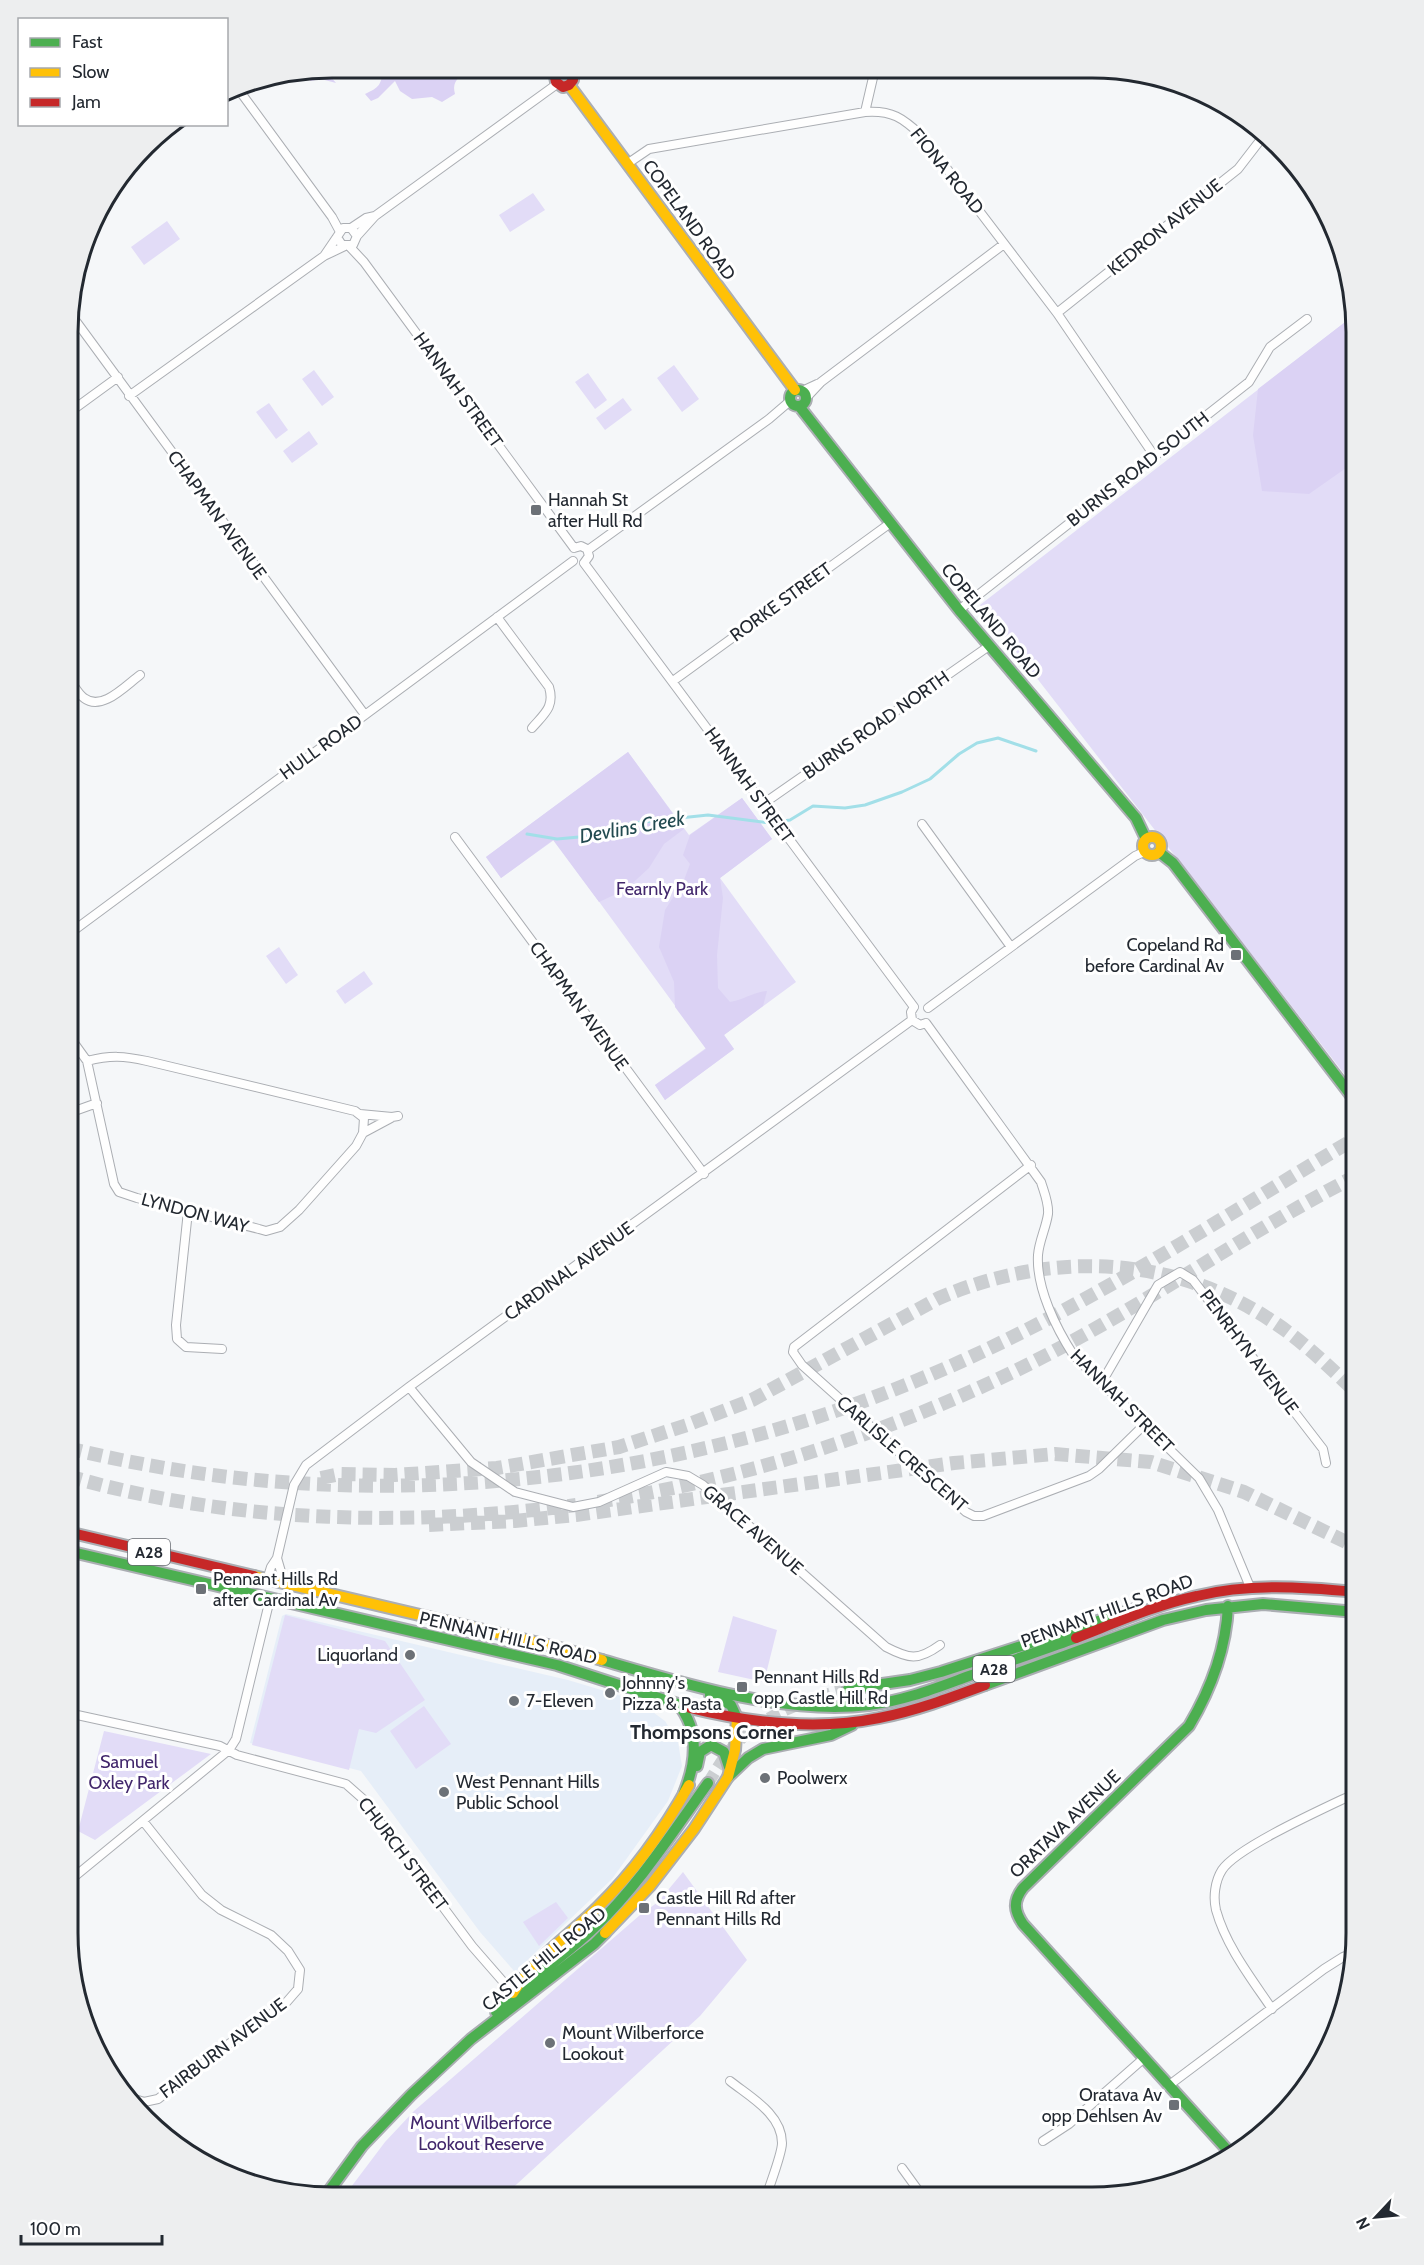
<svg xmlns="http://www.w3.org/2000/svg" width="1424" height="2265" viewBox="0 0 1424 2265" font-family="Cabin,sans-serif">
	<rect width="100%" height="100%" fill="#f5f7f9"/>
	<path fill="#e6eef8" d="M286,1614L568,1680L638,1701L665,1721L678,1742L682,1766L668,1801L612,1879L515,1972L480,1932L361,1771L250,1743L282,1616Z"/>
	<path fill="#e2dcf7" d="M533,193L545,210L510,232L499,215Z
		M167,221L180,239L144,265L131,247Z
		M1353,316L1356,332V1089L980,605Z
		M674,365L699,399L682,412L657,378Z
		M314,370L334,397L322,406L302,379Z
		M588,373L607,400L595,409L575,382Z
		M623,398L632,410L605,430L596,418Z
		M269,403L288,430L276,439L256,412Z
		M309,431L318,444L292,463L283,451Z
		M628,752L689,835L742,798L772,839L720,878L796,982L724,1035L734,1049L665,1100L655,1085L706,1048L554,840L501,878L486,857Z
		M279,947L298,975L286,984L266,956Z
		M364,971L373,984L345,1004L336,991Z
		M285,1615L385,1641L425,1700L376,1733L359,1729L349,1770L252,1745Z
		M733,1616L777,1630L764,1682L718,1672Z
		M424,1706L451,1744L416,1769L390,1731Z
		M104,1731L211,1754L95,1840L78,1831Z
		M683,1872L747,1960L700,2016L504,2196L345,2195L385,2142L414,2111L640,1915L658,1902Z
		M556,1902L568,1918L539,1946L523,1922Z"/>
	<path fill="#dbd2f4" d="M410,68H468C461,77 451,80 455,94L442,102L432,97L412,99L400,91L395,81L378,98L371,101L365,94C380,87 381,85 383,69L389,72L402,74Z
		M324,69L336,83L321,79L311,81L299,74Z
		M1353,316L1356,332V461L1309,494L1262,491L1253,435L1258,389Z
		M628,752L684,829L664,844L649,868L625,890L599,902L553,840L501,878L486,857Z
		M742,798L772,839L720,878L723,898L717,955L718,988L730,1002C744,1000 753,992 767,991L763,1006L724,1035L734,1049L665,1100L655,1085L706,1049L675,1007L674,982L659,947L665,910L684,880L690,864L683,855L690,835Z"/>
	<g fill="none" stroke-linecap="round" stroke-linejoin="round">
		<path stroke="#a2dfe8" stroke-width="3" d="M527,834L557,839L590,836L633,823L708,815L769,823L790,820L813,806L845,808L865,805L902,792L930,779L959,754L977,743L998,738L1036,751"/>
		<path stroke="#cbced1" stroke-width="12" stroke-dasharray="12 6" stroke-linecap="butt" d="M708,1783C716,1771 723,1758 732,1748C759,1716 809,1698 848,1689"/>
		<path stroke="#cbced1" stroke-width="14" stroke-dasharray="14 7" stroke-linecap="butt" d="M68,1448C362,1521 686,1486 962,1361C1097,1300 1228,1214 1356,1138
			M68,1476C229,1523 411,1527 576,1505
			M321,1478L340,1474L395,1475L497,1468L619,1447L687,1425L752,1400L939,1298C1049,1251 1171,1254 1272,1321C1303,1341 1329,1367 1356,1392
			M598,1502C777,1473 948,1414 1105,1323C1189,1275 1270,1220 1356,1176
			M429,1525L515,1521L576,1515L954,1463L1055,1454L1151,1462L1244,1492L1356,1547"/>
		<defs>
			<path id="street" d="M236,86L332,217L339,230
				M865,112L875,69
				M627,164L649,149L865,112C892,110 903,118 922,136L1057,313L1155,457
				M351,228L366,218L375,216
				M337,237L342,245H353L357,236L375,216L557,84
				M349,246L364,262L574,548
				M324,256L343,228H351L357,236
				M70,313L365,715
				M1057,313L1238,169L1265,134
				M802,391L817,384
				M129,396L324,256L345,246
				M806,398L821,382L1004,244
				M70,412L118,377
				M574,548L581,546L587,549L589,556L584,563
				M588,550L769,419L790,401
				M584,563L914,1007
				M959,610L1249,382L1270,347L1307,319
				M497,617L549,687C555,707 544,714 532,728
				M69,679C74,685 78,694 84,698C102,712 126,685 140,675
				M673,681L889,524
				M763,804L989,646
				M922,824L1011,947
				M455,837L704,1174
				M69,934L573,561
				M914,1007L911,1012L912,1020L920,1025L926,1023
				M928,1008L1135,856L1144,852
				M926,1023L1041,1182C1044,1192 1049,1203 1048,1214C1046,1228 1039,1241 1038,1255C1036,1288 1056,1328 1074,1356L1199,1478L1218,1510L1250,1587
				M69,1036L87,1061L114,1184L119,1192L137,1198L259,1229L266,1231L280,1227L299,1210L356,1146L363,1133L364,1118L355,1111L147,1061C124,1056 111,1055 87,1061
				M69,1113L97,1103
				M360,1114L392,1117L398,1116
				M363,1133L391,1118
				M1031,1165L794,1347L793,1352L802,1365L966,1512L974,1516H983L1089,1476L1099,1469L1145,1424
				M188,1211L176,1325L177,1339L186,1347L222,1349
				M1102,1382L1158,1285L1180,1272L1193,1280L1323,1449L1326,1463
				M409,1387L471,1462L515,1492L573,1507L599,1502L666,1472L688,1476L703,1485L886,1647C909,1659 918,1661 940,1645
				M277,1558L284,1582
				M267,1580L271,1567L277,1558L294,1485L306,1465L409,1387L912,1020
				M68,1713L220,1746L237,1755L346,1784L363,1799L472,1946L513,1993
				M68,1882L229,1750L236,1739L270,1599
				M1272,2009C1251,1978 1226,1946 1216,1910C1213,1897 1215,1881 1222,1870C1237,1847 1327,1807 1356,1793
				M103,2061L132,2098L144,2102L158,2099L223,2048L284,2005L298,1989L300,1970L288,1951L271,1935L221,1910L202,1895L143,1821
				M730,2081C750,2097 782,2114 782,2143C782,2154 770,2184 766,2197
				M1168,2086L1324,1969L1343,1957L1356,1952
				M1043,2141L1069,2124L1143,2059
				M902,2168L923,2197"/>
			<path id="fast" d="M790 398a8 8 0 1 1 16 0a8 8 0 1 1-16 0Z
				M799,406L959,610L1136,818L1146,839
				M1159,852L1173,863L1356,1102
				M68,1551L557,1665L690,1708
				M1228,1606C1226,1649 1211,1689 1189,1726L1023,1888C1013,1901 1014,1911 1023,1924L1232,2155
				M602,1660C684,1684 783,1715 869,1705C904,1701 936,1688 969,1676C1004,1663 1040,1651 1076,1638
				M985,1685L1163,1620L1206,1610L1263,1604L1356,1612
				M848,1689L910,1680L941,1672L1135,1609
				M710,1695L731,1705L737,1718
				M678,1704C700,1730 696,1763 684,1793
				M697,1766L700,1752L711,1745L724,1752L729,1767
				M728,1777L748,1758L763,1749L831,1735L852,1725
				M496,2012C526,1981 563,1958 594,1928C639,1885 672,1833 708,1783
				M326,2195L362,2146L411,2095L471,2039L594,1944L605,1933"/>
			<path id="slow" d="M569,85L795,390
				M1143 846a9 9 0 1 1 18 0a9 9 0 1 1-18 0Z
				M254,1576L556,1647L602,1660
				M605,1933L650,1886L694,1829L728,1777L735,1750L737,1718
				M513,1993C535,1958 569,1936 598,1907C635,1871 664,1830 689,1785"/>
			<path id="jam" d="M558,70L565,69L571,72L573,80L569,85
				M558,70L555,77L556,82L563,87L569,85
				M68,1532L254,1576
				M1076,1638C1115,1623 1155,1605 1197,1596C1249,1583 1303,1587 1356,1592
				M690,1708C751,1723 816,1731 879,1718C915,1711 950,1698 985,1685"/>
		</defs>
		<use href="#street" stroke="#abaeb3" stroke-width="10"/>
		<use href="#fast" stroke="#abaeb3" stroke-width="14"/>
		<use href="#slow" stroke="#abaeb3" stroke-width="14"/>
		<use href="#jam" stroke="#abaeb3" stroke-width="14"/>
		<use href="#street" stroke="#fefefe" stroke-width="8"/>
		<use href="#fast" stroke="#4caf50" stroke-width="10"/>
		<use href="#slow" stroke="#ffc107" stroke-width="10"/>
		<use href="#jam" stroke="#c62828" stroke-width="10"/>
	</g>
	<g fill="#6c7177" stroke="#fff" stroke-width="2">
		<rect x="530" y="504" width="12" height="12" rx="3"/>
		<rect x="1230" y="949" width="12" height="12" rx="3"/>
		<rect x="195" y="1583" width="12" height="12" rx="3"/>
		<circle cx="410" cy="1655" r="6"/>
		<rect x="736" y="1681" width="12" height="12" rx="3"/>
		<circle cx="610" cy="1693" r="6"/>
		<circle cx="514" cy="1701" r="6"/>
		<circle cx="765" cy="1778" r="6"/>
		<circle cx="444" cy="1792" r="6"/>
		<rect x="638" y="1902" width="12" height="12" rx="3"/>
		<circle cx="550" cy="2043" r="6"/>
		<rect x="1168" y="2099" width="12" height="12" rx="3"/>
	</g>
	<g text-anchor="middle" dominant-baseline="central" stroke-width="6" stroke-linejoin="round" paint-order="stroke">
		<g fill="#fff" stroke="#65696f" stroke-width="1.5">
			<rect x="128" y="1539" width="42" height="26" rx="4.5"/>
			<rect x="973" y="1656" width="42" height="26" rx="4.5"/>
		</g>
		<g font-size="16" font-weight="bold" fill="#232931">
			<text x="149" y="1552">A28</text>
			<text x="994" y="1669">A28</text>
		</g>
		<g font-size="18" fill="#232931" stroke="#fff">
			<text transform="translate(947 171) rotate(51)">FIONA ROAD</text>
			<text transform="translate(689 220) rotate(54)">COPELAND ROAD</text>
			<text transform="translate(1165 227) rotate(-39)">KEDRON AVENUE</text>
			<text transform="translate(458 390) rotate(54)">HANNAH STREET</text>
			<text transform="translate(1138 469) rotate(-38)">BURNS ROAD SOUTH</text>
			<text transform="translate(217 515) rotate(54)">CHAPMAN AVENUE</text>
			<text transform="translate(781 602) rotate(-36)">RORKE STREET</text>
			<text transform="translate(991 621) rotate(50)">COPELAND ROAD</text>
			<text transform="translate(876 725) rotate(-35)">BURNS ROAD NORTH</text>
			<text transform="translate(321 747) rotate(-36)">HULL ROAD</text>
			<text transform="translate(749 785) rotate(54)">HANNAH STREET</text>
			<text transform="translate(579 1006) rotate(54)">CHAPMAN AVENUE</text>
			<text transform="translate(195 1213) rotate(15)">LYNDON WAY</text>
			<text transform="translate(569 1271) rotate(-36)">CARDINAL AVENUE</text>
			<text transform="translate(1249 1352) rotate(53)">PENRHYN AVENUE</text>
			<text transform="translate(1122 1401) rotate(45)">HANNAH STREET</text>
			<text transform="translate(902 1454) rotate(41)">CARLISLE CRESCENT</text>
			<text transform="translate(753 1530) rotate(41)">GRACE AVENUE</text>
			<text transform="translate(1107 1611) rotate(-20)">PENNANT HILLS ROAD</text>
			<text transform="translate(508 1638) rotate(13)">PENNANT HILLS ROAD</text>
			<text transform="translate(1065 1824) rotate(-44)">ORATAVA AVENUE</text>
			<text transform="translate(403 1854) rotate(53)">CHURCH STREET</text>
			<text transform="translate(544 1959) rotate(-39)">CASTLE HILL ROAD</text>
			<text transform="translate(223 2048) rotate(-37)">FAIRBURN AVENUE</text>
		</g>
		<g font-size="18" fill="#232931" stroke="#fff" text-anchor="start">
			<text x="548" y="500">Hannah St<tspan x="548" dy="21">after Hull Rd</tspan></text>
			<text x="1224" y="945" text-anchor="end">Copeland Rd<tspan x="1224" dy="21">before Cardinal Av</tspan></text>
			<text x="213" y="1579">Pennant Hills Rd<tspan x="213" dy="21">after Cardinal Av</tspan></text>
			<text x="398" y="1655" text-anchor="end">Liquorland</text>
			<text x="754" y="1677">Pennant Hills Rd<tspan x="754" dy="21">opp Castle Hill Rd</tspan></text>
			<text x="622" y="1683">Johnny's<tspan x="622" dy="21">Pizza &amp; Pasta</tspan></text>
			<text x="526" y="1701">7-Eleven</text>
			<text x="777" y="1778">Poolwerx</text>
			<text x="456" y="1782">West Pennant Hills<tspan x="456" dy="21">Public School</tspan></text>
			<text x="656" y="1898">Castle Hill Rd after<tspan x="656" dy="21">Pennant Hills Rd</tspan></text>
			<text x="562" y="2033">Mount Wilberforce<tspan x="562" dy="21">Lookout</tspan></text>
			<text x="1162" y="2095" text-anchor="end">Oratava Av<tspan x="1162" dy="21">opp Dehlsen Av</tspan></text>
		</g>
		<g font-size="18" fill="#42276c" stroke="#fff">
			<text x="662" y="889">Fearnly Park</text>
			<text x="129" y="1762">Samuel<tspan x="129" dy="21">Oxley Park</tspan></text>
			<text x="481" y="2123">Mount Wilberforce<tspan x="481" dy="21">Lookout Reserve</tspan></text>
		</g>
		<g font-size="20" font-style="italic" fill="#224a50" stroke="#fff">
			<text transform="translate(632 827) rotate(-10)">Devlins Creek</text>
		</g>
		<g font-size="20" font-weight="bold" fill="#232931" stroke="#fff">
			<text x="712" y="1732">Thompsons Corner</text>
		</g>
	</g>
	<path d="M0 0H1424V2265H0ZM332 78H1092A254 254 0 0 1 1346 332V1933A254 254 0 0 1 1092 2187H332A254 254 0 0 1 78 1933V332A254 254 0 0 1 332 78Z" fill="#edeeef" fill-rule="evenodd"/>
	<path fill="none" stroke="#232931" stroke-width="3" d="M332 78H1092A254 254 0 0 1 1346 332V1933A254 254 0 0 1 1092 2187H332A254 254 0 0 1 78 1933V332A254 254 0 0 1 332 78Z"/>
	<rect x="18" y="18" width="210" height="108" fill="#ffffff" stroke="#a7a9ad" stroke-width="1.5"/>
	<rect x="30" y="38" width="30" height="9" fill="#4caf50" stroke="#a7a9ad" stroke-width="1.5"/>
	<text x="72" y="48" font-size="18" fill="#232931">Fast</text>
	<rect x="30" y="68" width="30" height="9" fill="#ffc107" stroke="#a7a9ad" stroke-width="1.5"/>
	<text x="72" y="78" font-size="18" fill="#232931">Slow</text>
	<rect x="30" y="98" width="30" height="9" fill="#c62828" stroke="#a7a9ad" stroke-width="1.5"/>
	<text x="72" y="108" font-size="18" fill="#232931">Jam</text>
	<g transform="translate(1376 2217) rotate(244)" stroke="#ffffff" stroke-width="4.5" paint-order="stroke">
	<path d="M0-4.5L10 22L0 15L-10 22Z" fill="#232931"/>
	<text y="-9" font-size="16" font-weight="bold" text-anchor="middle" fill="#232931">N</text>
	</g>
	<path d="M21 2235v9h141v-9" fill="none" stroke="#232931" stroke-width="3"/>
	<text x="30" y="2235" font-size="18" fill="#232931" stroke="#ffffff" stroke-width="4.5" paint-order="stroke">100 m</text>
</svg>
